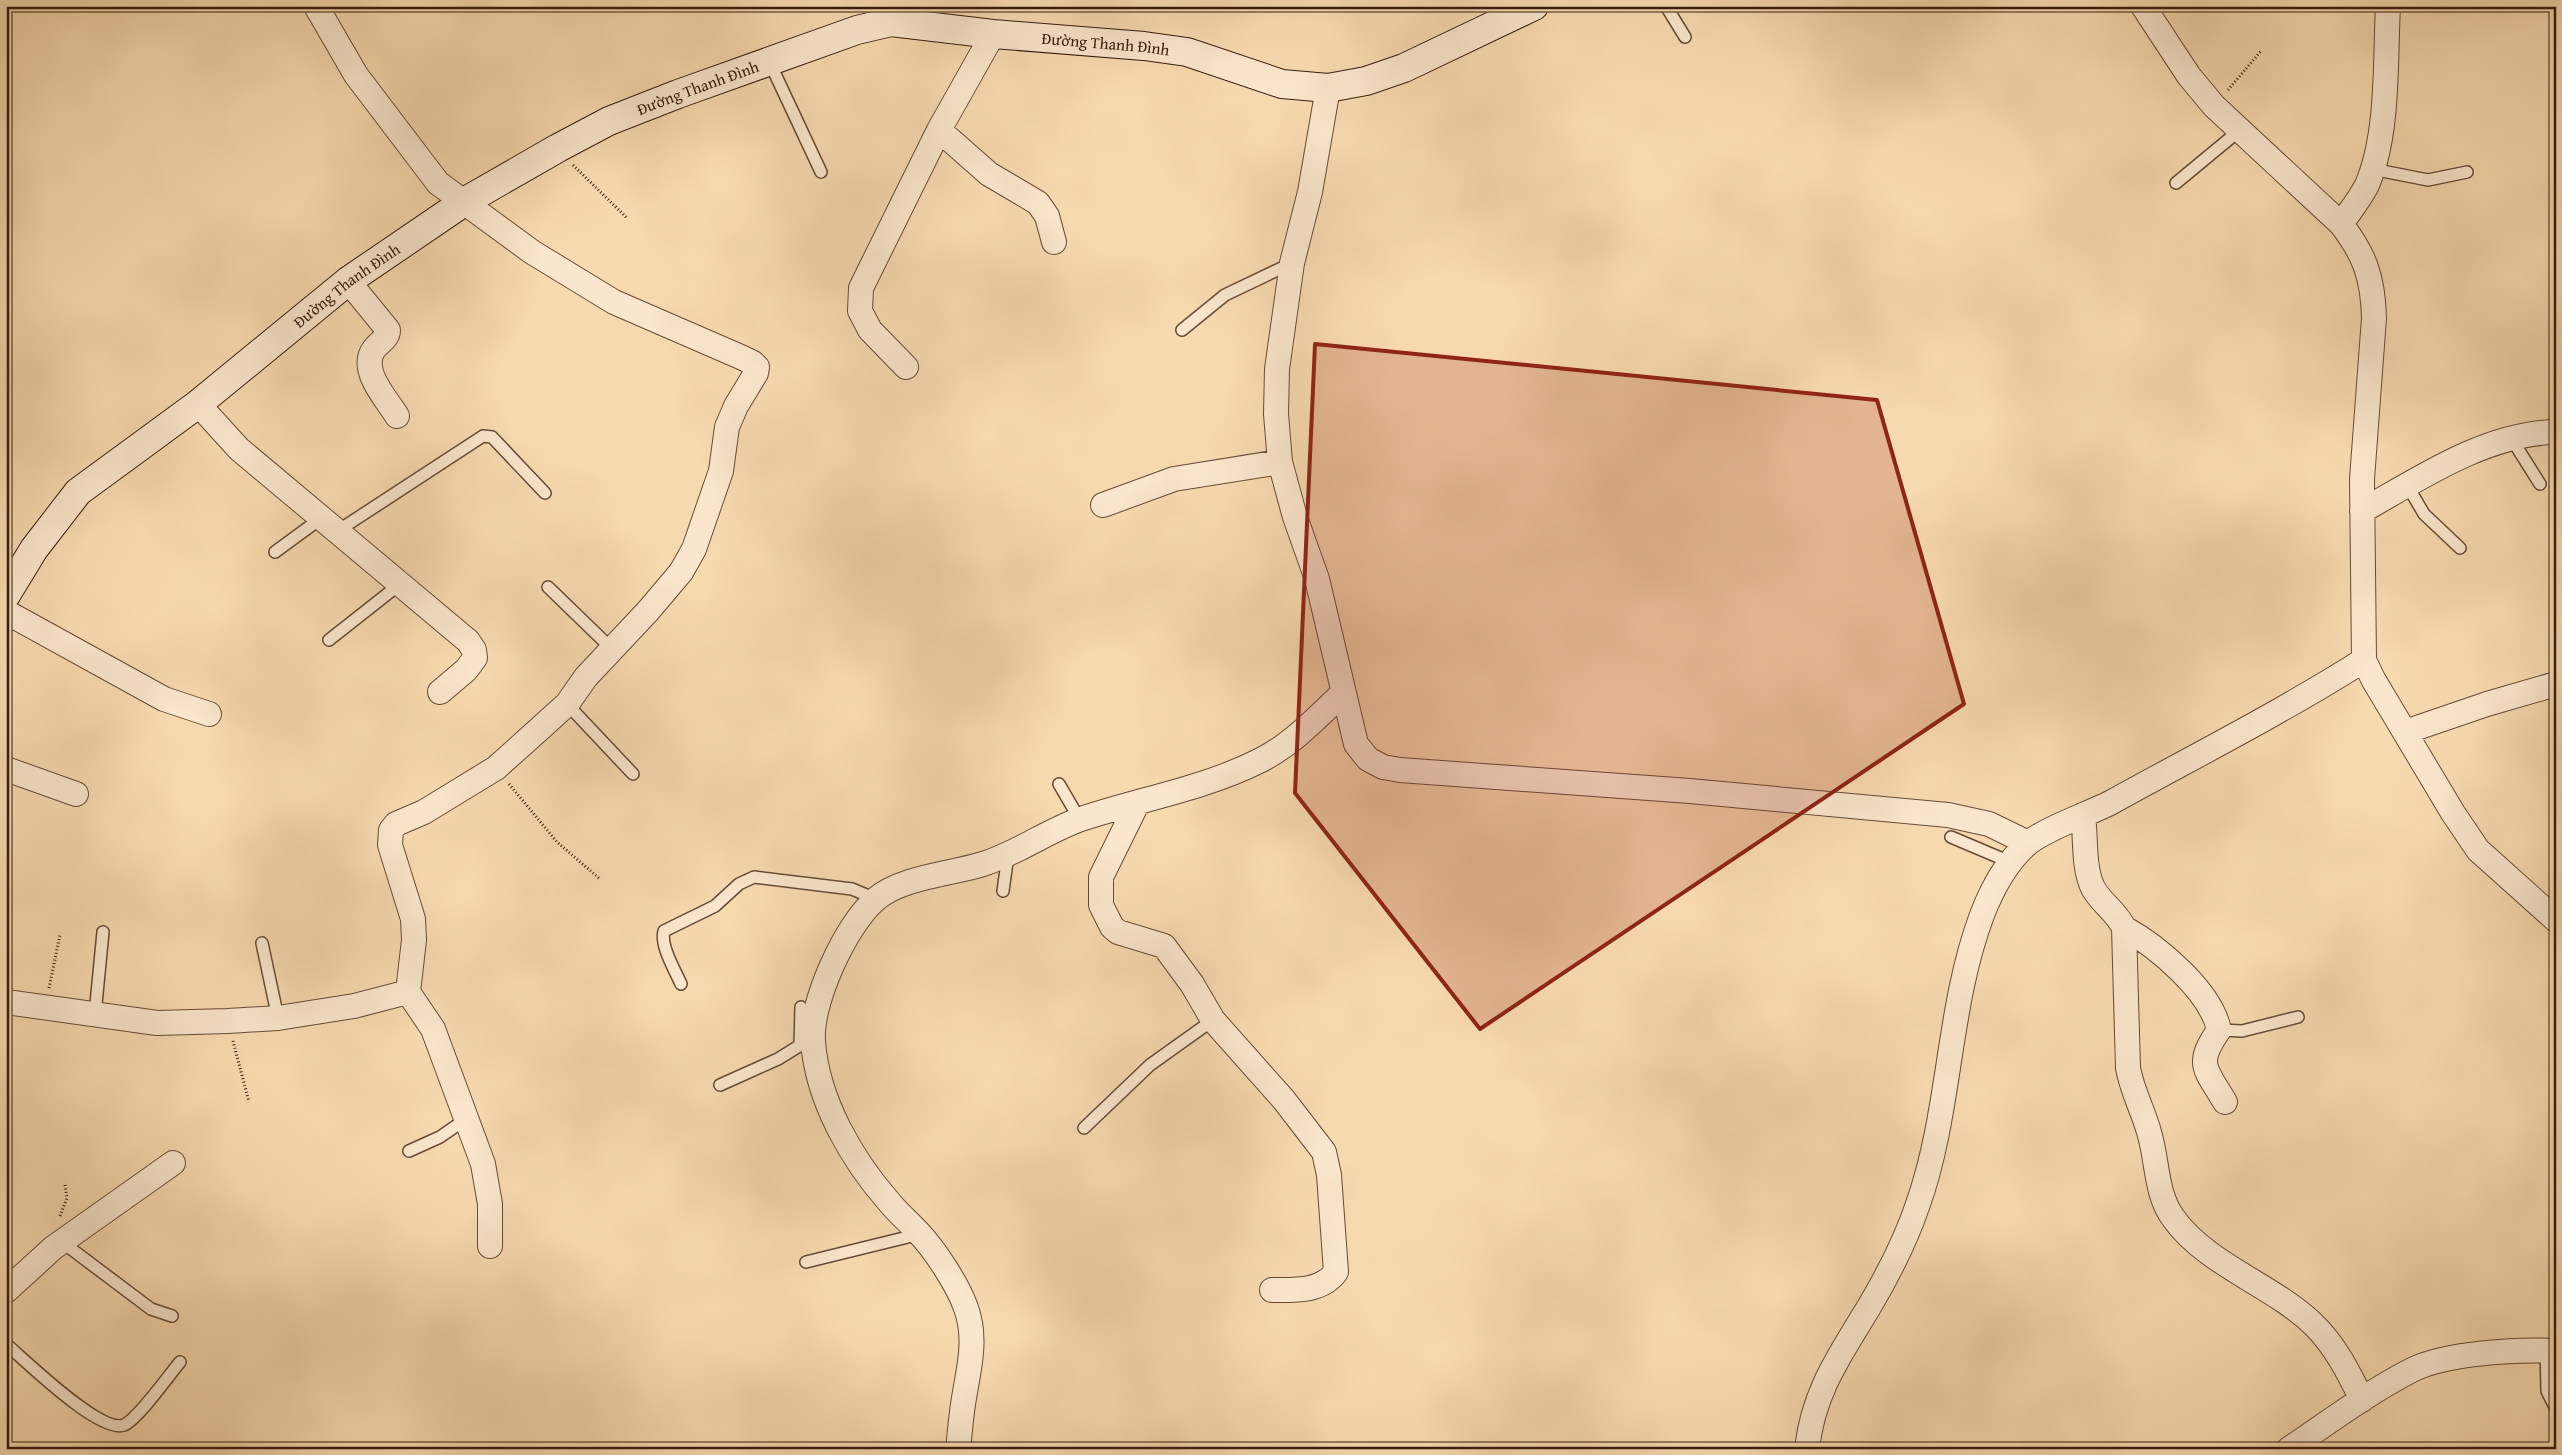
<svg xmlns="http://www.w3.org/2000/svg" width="2562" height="1455" viewBox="0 0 2562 1455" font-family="'Gentium Book Plus',serif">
	<rect width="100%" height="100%" fill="#f7d9b0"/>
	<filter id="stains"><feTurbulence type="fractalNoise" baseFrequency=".004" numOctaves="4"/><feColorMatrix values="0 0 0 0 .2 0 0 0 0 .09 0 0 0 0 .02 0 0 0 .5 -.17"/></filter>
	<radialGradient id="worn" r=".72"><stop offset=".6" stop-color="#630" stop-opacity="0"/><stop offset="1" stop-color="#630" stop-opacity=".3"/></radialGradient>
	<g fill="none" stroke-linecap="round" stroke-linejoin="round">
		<defs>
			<path id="lane" d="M1666,6L1685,37
				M769,61L821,172
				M2372,169L2428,180L2467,172
				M2176,183L2240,130
				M1182,330L1225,295L1292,263
				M2511,438L2540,484
				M2407,485L2424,514L2460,548
				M336,532L483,436L492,437L545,493
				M275,552L320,519
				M548,587L612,649
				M329,640L400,584
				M567,704L633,774
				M1059,784L1080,820
				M1951,837L2010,862
				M1003,891L1008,855
				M262,943L278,1018
				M681,984C675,970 660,946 664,931L715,906L739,884L754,877L852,889L876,899
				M95,1014L103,932
				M2219,1030L2242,1031L2298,1017
				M800,1046L801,1007
				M720,1085L778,1059L812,1038
				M1084,1128L1150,1065L1213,1020
				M409,1151L440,1137L466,1119
				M62,1242L151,1309L172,1316
				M806,1262L920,1234
				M6,1344C26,1361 100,1434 124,1425C138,1419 169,1375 180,1362
				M2546,1350L2547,1391L2556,1409"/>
			<path id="street" d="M316,6L356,75L438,183L532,252L614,302L743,358L753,363L757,367L756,373L736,406L727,427L721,471L694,549L681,572L648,611L586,677L567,704L535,733L496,768L424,812L396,824L391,830L390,845L413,919L414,940L408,992L433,1029L483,1164L490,1204V1246
				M2143,6L2189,76L2214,106L2341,224C2365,255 2373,278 2374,318L2362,479L2364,660L2373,679L2453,813L2478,850L2556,920
				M1328,88L1310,192L1292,263L1277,369L1276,414L1280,462L1295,517L1317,579L1356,744L1368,759L1383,767L1400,770L1690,791L1948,815L1989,824L2028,843
				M939,130L989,174L1038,203L1047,216L1054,242
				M2341,224C2350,211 2360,199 2367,185C2389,134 2385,61 2388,6
				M348,281L388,330C388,339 379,342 374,349C359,370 386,398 397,416
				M906,367L870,330L860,311L861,288L939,130L993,34
				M198,404L239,449L468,641L474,650L475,658L466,670L440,692
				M1103,505L1174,479L1280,462
				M2362,511C2420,478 2487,433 2556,432
				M6,612L164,699L209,714
				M2405,732L2487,704L2556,684
				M6,769L76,794
				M1138,802L1101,877V905L1112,927L1118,932L1164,946L1192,984L1213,1020L1284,1100L1324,1152L1329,1175L1336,1272C1321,1292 1295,1290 1272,1290
				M2083,815C2086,837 2083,868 2093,888C2101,903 2117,912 2124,928L2128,1068C2132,1091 2143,1110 2149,1132C2158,1161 2155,1194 2174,1219C2206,1264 2274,1286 2313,1324C2335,1345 2349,1373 2362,1400
				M2124,928C2157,946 2211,991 2219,1030C2195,1065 2205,1068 2225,1102
				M6,1002L157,1023L228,1021L278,1018L354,1006L408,992
				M6,1291L53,1248L173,1163
				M958,1449C960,1432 961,1415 964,1398C969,1368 977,1338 966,1308C958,1285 935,1250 918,1232C909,1222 898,1213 890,1203C852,1160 817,1100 813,1041C810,1003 846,924 876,899C902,877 951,874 983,864C1018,853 1047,831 1081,819C1140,799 1203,789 1259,761C1292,745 1317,717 1343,693
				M1807,1449C1813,1392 1840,1355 1869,1307C1888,1275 1906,1240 1918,1204C1951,1111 1947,1008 1982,915C1992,889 2006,863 2026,845C2042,830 2088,814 2110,803C2195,756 2282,712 2364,660
				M2289,1449C2329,1422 2369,1392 2412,1370C2446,1353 2517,1349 2556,1351"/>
			<g id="secondary">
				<path id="s1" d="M6,595L34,549L78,492L198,404L348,281L464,202L558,148L609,121L678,94L857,30L891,22L993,34L1144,46L1187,52L1282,84L1328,88L1366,81L1404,68L1534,6"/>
			</g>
		</defs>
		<use href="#lane" stroke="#664b36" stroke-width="14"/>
		<use href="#street" stroke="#664b36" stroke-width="26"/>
		<use href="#secondary" stroke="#361c0e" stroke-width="30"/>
		<path stroke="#361c0e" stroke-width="3" stroke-dasharray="1 2.5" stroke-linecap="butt" d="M2228,90L2261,51
			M573,165L627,218
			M509,784L557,842L600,879
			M49,988L60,935
			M233,1041L249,1102
			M60,1216L67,1198L65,1185"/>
		<use href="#lane" stroke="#fae6cc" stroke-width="11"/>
		<use href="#street" stroke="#fae6cc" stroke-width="24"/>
		<use href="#secondary" stroke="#fae6cc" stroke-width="28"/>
	</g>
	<path fill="#8f2418" fill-opacity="0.2" stroke="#8f2418" stroke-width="4" stroke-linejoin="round" d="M1315,344L1877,400L1964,704L1480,1029L1295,793Z"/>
	<g text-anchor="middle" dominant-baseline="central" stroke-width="4.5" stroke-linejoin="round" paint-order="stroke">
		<g font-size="16" fill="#361c0e" stroke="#fae6cc">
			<text stroke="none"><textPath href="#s1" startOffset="1290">Đường Thanh Đình</textPath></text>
			<text stroke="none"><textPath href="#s1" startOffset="870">Đường Thanh Đình</textPath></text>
			<text stroke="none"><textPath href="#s1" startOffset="465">Đường Thanh Đình</textPath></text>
		</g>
	</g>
	<rect width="2562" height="1455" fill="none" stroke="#f7d9b0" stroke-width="25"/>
	<rect x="8" y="8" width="2547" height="1440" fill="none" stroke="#361c0e" stroke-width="2.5"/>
	<rect x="12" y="12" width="2537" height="1430" fill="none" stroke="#361c0e"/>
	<rect width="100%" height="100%" filter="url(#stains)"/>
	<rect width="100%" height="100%" fill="url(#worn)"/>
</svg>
